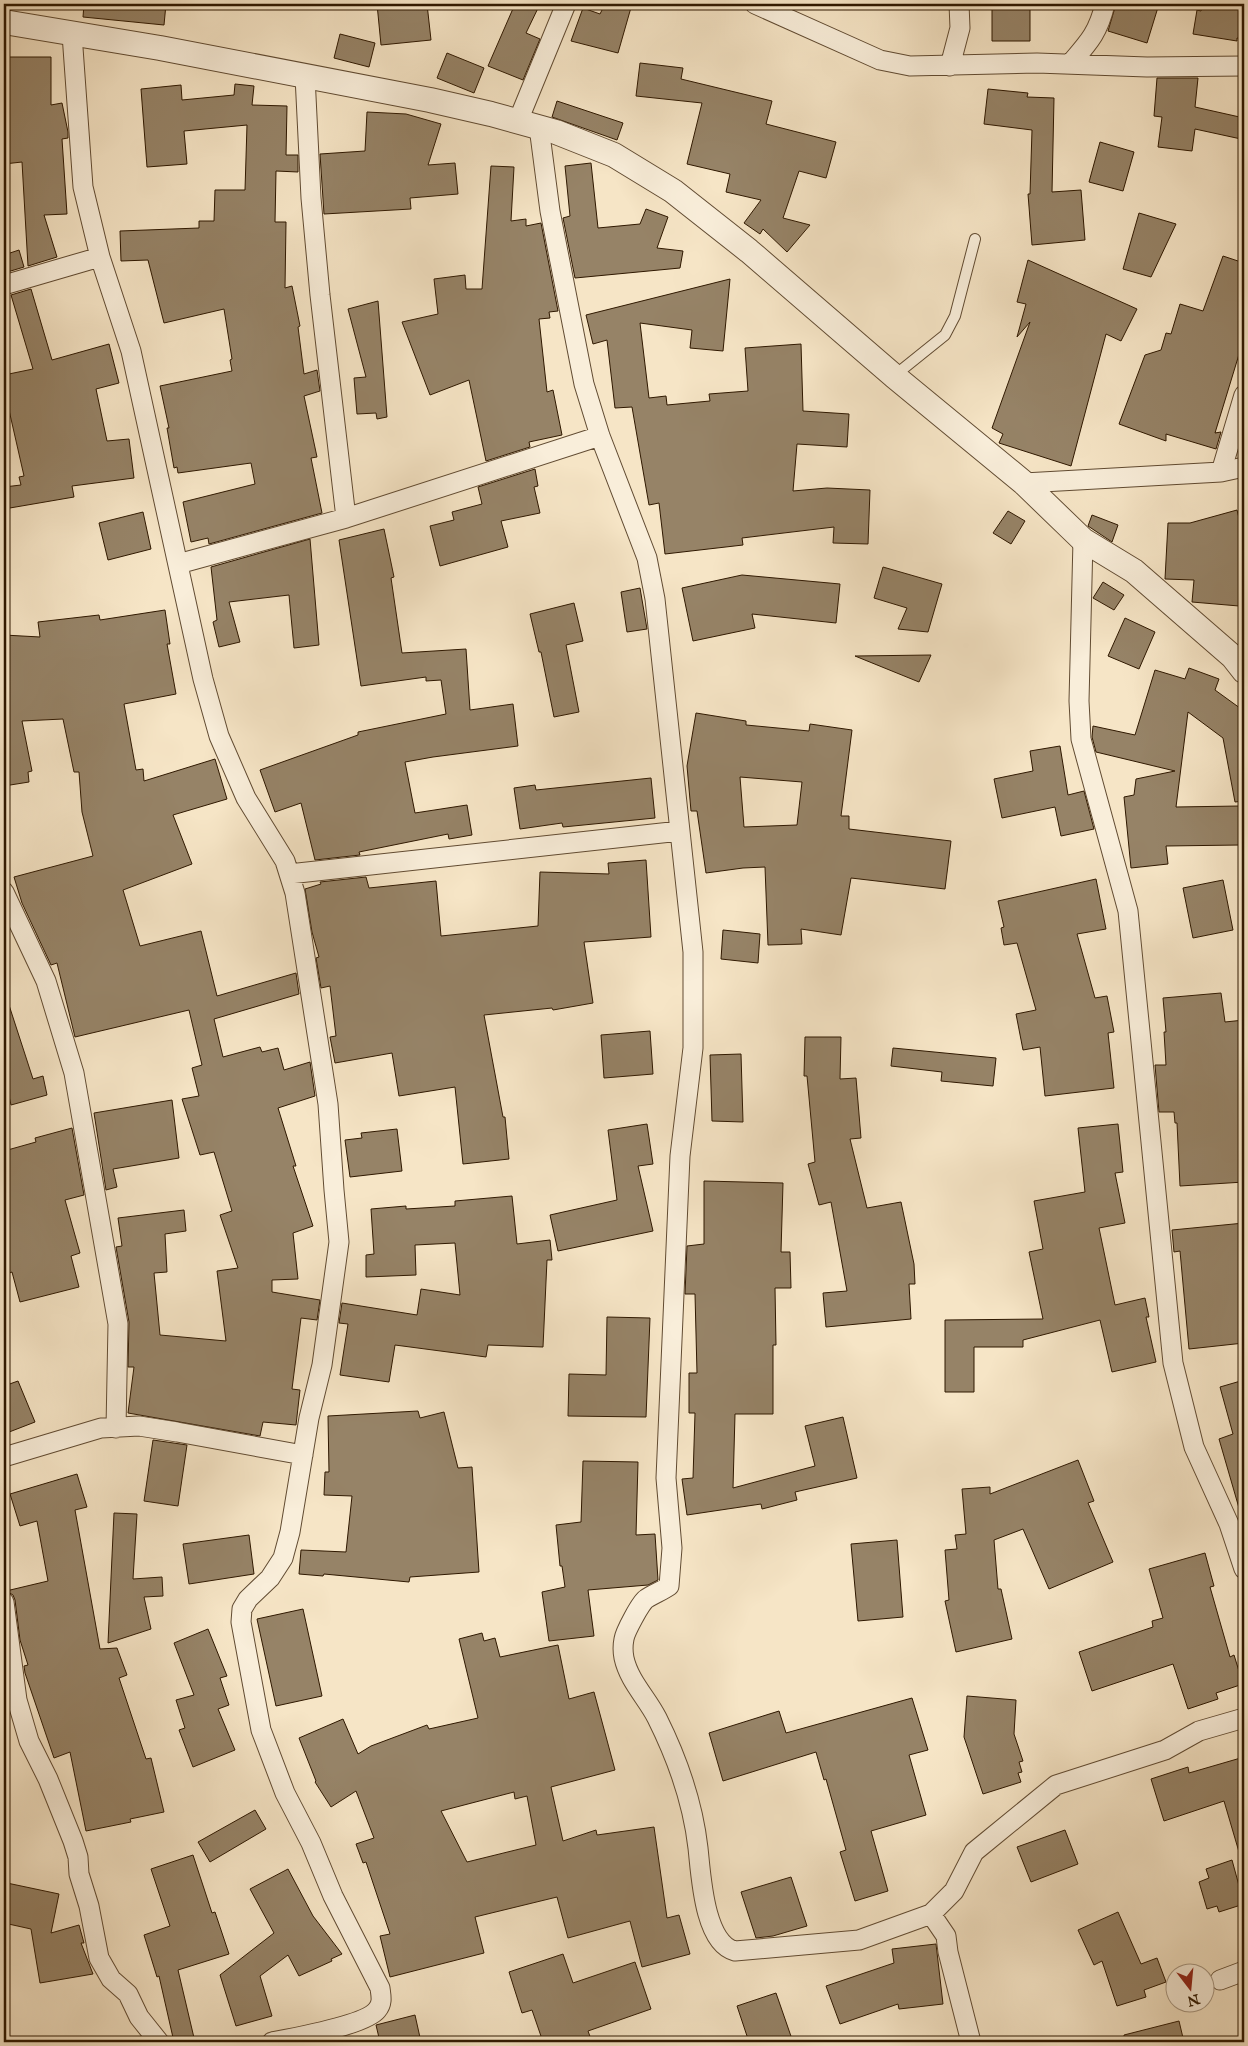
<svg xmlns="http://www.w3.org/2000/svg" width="1248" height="2046" viewBox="0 0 1248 2046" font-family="'IM FELL English',serif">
	<rect width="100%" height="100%" fill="#f6e5c6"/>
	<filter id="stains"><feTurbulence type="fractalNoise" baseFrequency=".004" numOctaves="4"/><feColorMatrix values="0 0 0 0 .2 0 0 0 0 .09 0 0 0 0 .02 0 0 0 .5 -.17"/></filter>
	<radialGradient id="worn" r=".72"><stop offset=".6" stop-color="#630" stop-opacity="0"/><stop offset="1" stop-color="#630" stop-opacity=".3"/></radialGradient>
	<path fill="#968367" stroke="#2f1800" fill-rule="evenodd" d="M84,4H166L164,25L83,17Z
		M377,4H427L431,40L381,45Z
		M515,4H540L526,33L540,39L523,80L488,66Z
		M605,4H632L618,53L571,41L583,8L600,14Z
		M992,4H1030V41H992Z
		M1116,4H1159L1147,43L1108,31Z
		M1203,4H1244V39L1237,38V41L1193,34L1197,10L1201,11Z
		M340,34L375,43L369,67L334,58Z
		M447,53L484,68L474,93L437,78Z
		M4,57H51V105L62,103L68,132V138L62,139L67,214L44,215L57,257L28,266L22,162L4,164Z
		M640,63L683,68L681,79L772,101L766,124L836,142L826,178L799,171L783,218L810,225L787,252L763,229L760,234L744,223L761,200L726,192L730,174L687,164L702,103L636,96Z
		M1157,78H1198L1195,107L1244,118L1241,139L1195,129L1192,151L1158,147L1162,117L1154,116Z
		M235,84L254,86L252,105L287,106L286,155H298V172L276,171L275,222H286L285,288L292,286L300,326L298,327L304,374L317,370L320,391L304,396L317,457L311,458L322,513L209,544L208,538L191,542L183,502L255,484L251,463L178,473L177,467L174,468L167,428H169L160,386L232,371L230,360L232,359L224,309L164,323L148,260L121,261L120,231L199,228V221H214L215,190H245L247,125L184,131L187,164L147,167L141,89L181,85L182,100L234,95Z
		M988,89L1028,93L1027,97L1054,98L1052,192L1081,190L1085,240L1032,245L1028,194H1030L1032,130L984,124Z
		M557,101L623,123L617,140L552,117Z
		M367,112L406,114L441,124L428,165L455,163L458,194L410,198L411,209L324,214L320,154L365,151Z
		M1100,142L1134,152L1123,191L1089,182Z
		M591,163L598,228L640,224L646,209L668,217L657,248L683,251L680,268L575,278L563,218L570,216L565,166Z
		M491,166L514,167L511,221L526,219V226L541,223L558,311L549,312L550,318L539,319L547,392L553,390L562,435L529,442L530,447L486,461L469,380L430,395L402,322L438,314L434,279L465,275L466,289H482Z
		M1139,213L1176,224L1151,277L1123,269Z
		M19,250L24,267L4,273V255Z
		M1223,256L1244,263V338L1215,433L1221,432L1216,449L1166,434V441L1119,424L1145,355L1161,350L1166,333L1171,334L1180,304L1203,311Z
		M1028,260L1137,309L1121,341L1106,334L1071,466L999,443L1003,434L992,428L1030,322L1017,337L1026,304L1017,302Z
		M730,279L723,351L690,348L692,330L640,323L649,398L666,396L667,405L710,401L709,394L748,391L745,348L801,344L803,411L849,414L847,447L797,444L793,491L827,488L870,490L868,544L833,543L834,527L742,538L743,545L665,554L659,503L649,505L632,407L615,408L607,340L593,344L586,315Z
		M31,289L52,360L109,344L119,383L96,389L107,441L129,439L134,478L72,486L74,497L4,509V487L21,485L19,477L24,476L4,388V375L33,369L11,295Z
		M378,301L387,417L377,419L376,413L357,414L354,378L366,377L348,309Z
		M535,469L538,486L534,487L540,513L501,521L508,547L440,566L430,526L454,520L452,512L482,504L478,487Z
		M1237,510L1244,538L1239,606L1192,602L1194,580L1165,579L1168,523H1190Z
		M1008,511L1025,521L1011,544L993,533Z
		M143,512L151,549L108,560L99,523Z
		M1092,515L1118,525L1112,542L1088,526Z
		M384,529L394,577L391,578L402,653L466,649L470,710L513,704L518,746L433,757L405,762L415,813L467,805L472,835L449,839L448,834L359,852L360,855L315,860L301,803L275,812L260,770L358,735V732L446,714L441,680L426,681V677L361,686L339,540Z
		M310,539L319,645L294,648L289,595L229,602L240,642L219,647L213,622L217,620L211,567Z
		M883,567L942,584L928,632L898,629L907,608L874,598Z
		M742,575L840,584L836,623L752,614L755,628L693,641L682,588Z
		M1103,582L1124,595L1114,610L1093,598Z
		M640,588L647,629L627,632L621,592Z
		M574,603L583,641L566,645L579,712L554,717L541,652H539L530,614Z
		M165,610L170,644H167L176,694L124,704L136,770L143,769L144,781L215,759L227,799L173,815L192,864L123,890L140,946L201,931L217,996L296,973L299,994L214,1019L223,1057L260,1047L262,1052L278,1048L284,1070L310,1062L315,1096L278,1108L296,1166H293L313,1226L293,1233L298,1279L272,1280V1292L320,1300L317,1320L301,1318L292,1389L300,1390L296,1425L263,1422L260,1436L128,1413L134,1367H128L129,1322L116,1247L122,1246L118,1218L184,1210L186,1231L165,1234L167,1272L154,1273L160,1335L226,1341L217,1271L238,1268L220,1215L232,1211L214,1152L200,1155L182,1099L199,1096L192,1068L202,1065L189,1010L75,1037L57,963L51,965L22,903L14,877L93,856L82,812L79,772H74L63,719L22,721L32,771L28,772L29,782L4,786V635L40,637L38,622L99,615L100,620Z
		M1125,618L1155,632L1139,669L1108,656Z
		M931,655L919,682L855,656Z
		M1189,668L1219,679L1215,690L1244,711V801L1235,802L1223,738L1188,712L1176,807L1239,806L1240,845L1166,846L1168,864L1131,868L1124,797L1134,795L1136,779L1175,771L1096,752L1092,737L1093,726L1135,735L1155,670L1185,679Z
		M696,713L746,721V725L809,731L810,724L852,730L841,816H849V829L951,841L945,889L851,878L841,935L801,929L802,944L768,945L765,867L743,868L706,873L697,811H691L687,766ZM740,777L802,782L797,825L744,827Z
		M1060,746L1068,795L1084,791L1094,829L1061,836L1055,807L1002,818L994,779L1033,771L1030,751Z
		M651,778L655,818L563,827L562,823L520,829L514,788L535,785L536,790Z
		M646,860L651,937L584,942L593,1003L553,1010L552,1008L484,1015L503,1117H505L509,1159L463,1164L455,1087L399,1096L392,1053L335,1063L330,1037L336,1036L330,986L321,988L316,958L319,957L312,932L305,889L321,884L320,882L366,877L369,888L436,881L441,936L538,926L540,872L609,874L608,863Z
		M1096,879L1106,929L1077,934L1095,998L1107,996L1114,1032L1108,1033L1114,1088L1045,1096L1040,1047L1023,1050L1016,1014L1036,1010L1017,943L1004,945L1001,928L1004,927L998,901Z
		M1223,880L1233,930L1193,938L1183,888Z
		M723,930L760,934L758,963L721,959Z
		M1221,993L1225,1022L1244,1020V1182L1180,1186L1177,1123H1175L1174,1112H1159L1155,1065H1166L1164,1032H1166L1163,998Z
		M4,1002H8L33,1079L43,1076L47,1095L11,1105L4,1074Z
		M650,1031L653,1074L604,1078L601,1035Z
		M805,1037H841L840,1079L856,1078L861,1138L850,1139L867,1208L901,1202L914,1264L915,1284H909L911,1319L826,1327L823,1293L847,1291L831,1202L819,1205L808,1164L815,1162L807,1076H804Z
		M893,1048L996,1058L993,1086L941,1081L942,1072L891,1066Z
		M741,1054L743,1122L712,1121L710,1055Z
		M172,1100L179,1158L113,1169L117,1187L106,1190L94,1113Z
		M647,1124L653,1164L638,1166L653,1231L558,1251L550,1215L617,1200L608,1130Z
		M1118,1124L1123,1172L1115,1173L1125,1223L1099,1228L1115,1305L1145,1298L1149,1317H1146L1156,1362L1112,1372L1100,1320L1023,1340V1347H974V1392H945V1320L1043,1319L1029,1252L1043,1249L1034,1201L1085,1192L1078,1128Z
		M72,1128L84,1195L65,1200L80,1253L71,1256L79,1287L20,1302L12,1272L7,1274L4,1263V1151L36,1142L35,1138Z
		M397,1129L402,1171L350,1177L345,1140L362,1138L361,1133Z
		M704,1181L783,1183L781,1252H790L791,1288H775L776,1345H773V1414H735L733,1488L815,1466L805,1426L843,1417L857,1478L795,1492L797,1500L762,1509L761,1504L687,1515L682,1479L693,1478L695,1413H689V1373H697L695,1294H685L687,1246L704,1244Z
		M512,1196L517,1244L550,1240L552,1260H547L543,1347L488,1345L486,1357L395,1345L389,1382L340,1375L348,1324L339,1323L342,1303L417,1315L421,1289L460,1295L455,1243L415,1245L416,1275L366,1277V1255L374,1254L371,1209L406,1206V1209L455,1206V1201Z
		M1244,1223V1245L1239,1246L1244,1299V1343L1189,1349L1180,1251L1174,1252L1172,1230Z
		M607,1317L650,1318L646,1417L568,1416L569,1374L606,1375Z
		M1244,1380V1508H1239L1219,1439L1233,1434L1220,1387Z
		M18,1381L35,1422L4,1434V1386Z
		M418,1411L420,1418L444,1412L458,1468L472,1467L479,1572L410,1577L409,1582L324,1574L323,1576L299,1574L301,1550L346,1552L352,1496L324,1495L325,1472H329L328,1416Z
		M153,1440L187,1445L178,1506L144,1501Z
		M1078,1460L1094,1501L1088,1503L1113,1562L1049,1589L1023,1529L994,1540L998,1589H1001L1012,1639L956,1652L945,1601L949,1600L945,1550L957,1549L955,1535L966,1534L962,1489L990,1487V1494Z
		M583,1461L638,1462L636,1535L655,1534L658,1580L648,1585L588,1590L594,1636L549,1641L542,1592L565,1587L562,1566H560L556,1525L581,1522Z
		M77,1474L87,1507L75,1510L100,1649L117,1648L127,1675L119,1678L146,1759L151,1758L164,1812L130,1819L131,1822L86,1831L70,1752L54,1758L25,1673L24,1666L28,1665L20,1640L15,1600L13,1595L6,1591L48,1581L37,1521L20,1526L10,1494Z
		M114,1513L137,1514L133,1579L162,1577L163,1596L144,1597L151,1629L108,1643Z
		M249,1535L254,1574L189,1584L183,1544Z
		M897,1540L903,1617L858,1621L851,1544Z
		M1205,1553L1214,1586L1210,1587L1230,1657L1234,1655L1243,1684L1216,1693L1218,1699L1188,1709L1173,1664L1092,1691L1079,1652L1153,1627L1152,1621L1163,1618L1149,1569Z
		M303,1609L322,1696L276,1706L257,1619Z
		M208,1629L227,1676L220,1678L229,1705L218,1709L235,1750L193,1767L179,1730L185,1728L176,1700L194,1695L174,1643Z
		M482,1633L484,1641L495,1638L500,1657L558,1645L569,1699L594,1692L615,1770L551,1787L563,1841L596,1830L597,1835L654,1827L667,1918L679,1915L690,1954L642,1967L630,1921L568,1938L557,1897L475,1917L484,1953L390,1977L380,1936L390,1934L366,1862L363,1863L356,1844L374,1838L356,1791L331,1807L315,1782L316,1781L299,1738L343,1719L358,1754L371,1746L427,1725L429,1729L478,1718L459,1639ZM514,1792L515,1799L527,1796L536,1845L467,1862L441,1811Z
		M967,1696L1016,1700L1014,1734L1023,1761L1019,1762L1022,1772L1018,1773L1021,1782L983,1794L964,1737Z
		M912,1698L928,1750L909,1755L926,1815L871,1831L888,1891L855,1901L840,1852L846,1850L826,1779L824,1780L816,1752L723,1781L709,1733L779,1711L786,1733Z
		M1244,1757V1851L1239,1852L1224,1801L1164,1821L1151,1779L1188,1767L1189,1773Z
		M255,1810L266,1829L210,1862L198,1842Z
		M1065,1830L1078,1864L1031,1882L1017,1847Z
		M193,1855L212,1913L215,1912L229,1954L178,1970L195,2042H174L159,1976L157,1977L144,1935L170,1926L151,1869Z
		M1232,1860L1244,1904L1219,1912L1217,1906L1207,1909L1199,1882L1209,1878L1206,1869Z
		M288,1869L313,1916L342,1954L331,1959L332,1961L299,1976L288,1955L260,1976L272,2016L236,2026L220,1975L274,1933L250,1889Z
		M791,1877L807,1926L773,1936L756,1938L741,1892Z
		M7,1883L59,1894L51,1933L79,1925L84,1943H81L93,1974L40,1983L31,1929L4,1923V1897Z
		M1118,1912L1141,1964L1157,1958L1166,1982L1144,1990L1146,1997L1117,2006L1102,1961L1094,1965L1078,1930Z
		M936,1944L943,2004L899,2009L898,2004L840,2024L826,1986L894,1963L892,1949Z
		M563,1954L573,1983L635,1962L651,2009L588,2031L592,2042H543L532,2010L522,2013L509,1972Z
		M776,1993L793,2042H749L737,2006Z
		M415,2015L421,2042H380L376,2025Z
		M1179,2021L1184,2042H1124V2035Z"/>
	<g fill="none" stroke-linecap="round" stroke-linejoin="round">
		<defs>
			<path id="service" d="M894,376L945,335L955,316L975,239"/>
			<path id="minor" d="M755,4L880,60L910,66L1037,63L1147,67L1244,66
				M72,34L83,187L100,257L131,351L203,679L219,736L246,798L285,861L295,893L328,1104L334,1190L339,1242L322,1365L309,1418L290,1532L283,1558L270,1578L248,1599L242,1609L241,1622L261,1730L285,1793L311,1843L333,1896L380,1988C381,1996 383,2003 377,2010C365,2025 293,2038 272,2042
				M1070,64C1089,42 1098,33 1105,4
				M950,66L960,28L959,4
				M305,76L311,198L320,295L346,518
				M518,121L566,4
				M539,127L550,211L584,384L600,436L647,558L655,599L693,952V1048L680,1156L666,1478L672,1548L669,1586C662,1591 653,1594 646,1599C641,1602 625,1632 624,1639C623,1644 623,1653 624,1658C629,1681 647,1698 657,1718C677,1758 693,1804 698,1848C701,1875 704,1943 735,1951L859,1940L931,1914L946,1936L948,1952L971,2042
				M4,285L100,257
				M1221,472L1244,395
				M1024,483L1221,472L1244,467
				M1083,540L1079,701L1081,739L1128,911L1173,1363L1194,1447L1229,1524L1244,1569
				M178,564L346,518L600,436
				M289,874L680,831
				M4,892L46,981L74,1073L118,1324L116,1428
				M4,1457L101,1428L139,1426L177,1432L303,1455
				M4,1602L17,1700L29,1741L48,1779L73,1841L78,1857L79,1874L89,1906L99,1958L111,1979L128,1994L139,2017L159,2042
				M931,1914L954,1891L974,1852L1056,1785L1165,1750L1199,1731L1244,1718
				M1220,1980L1244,1971"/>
			<path id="tertiary" d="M4,22L160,48L430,100L491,114L556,132L614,155L673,191L749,251L894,376L1024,483L1083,540L1134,571L1233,657L1244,671"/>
		</defs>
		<use href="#service" stroke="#614b32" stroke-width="12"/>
		<use href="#minor" stroke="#614b32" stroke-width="21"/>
		<use href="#tertiary" stroke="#614b32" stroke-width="26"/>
		<use href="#service" stroke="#f9eeda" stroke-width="10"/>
		<use href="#minor" stroke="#f9eeda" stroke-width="19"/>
		<use href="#tertiary" stroke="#f9eeda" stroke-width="24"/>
	</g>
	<rect width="1248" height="2046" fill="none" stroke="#f6e5c6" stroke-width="20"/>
	<rect x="5" y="5" width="1238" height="2036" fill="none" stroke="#2f1800" stroke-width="2.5"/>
	<rect x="10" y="10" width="1228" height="2026" fill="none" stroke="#2f1800"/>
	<g transform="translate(1190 1988) rotate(164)"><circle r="24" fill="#f9eeda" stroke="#a89883"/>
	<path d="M0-4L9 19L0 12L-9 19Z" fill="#8f2418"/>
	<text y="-8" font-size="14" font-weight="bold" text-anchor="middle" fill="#2f1800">N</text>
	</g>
	<rect width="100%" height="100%" filter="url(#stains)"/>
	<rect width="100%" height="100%" fill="url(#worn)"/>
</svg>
